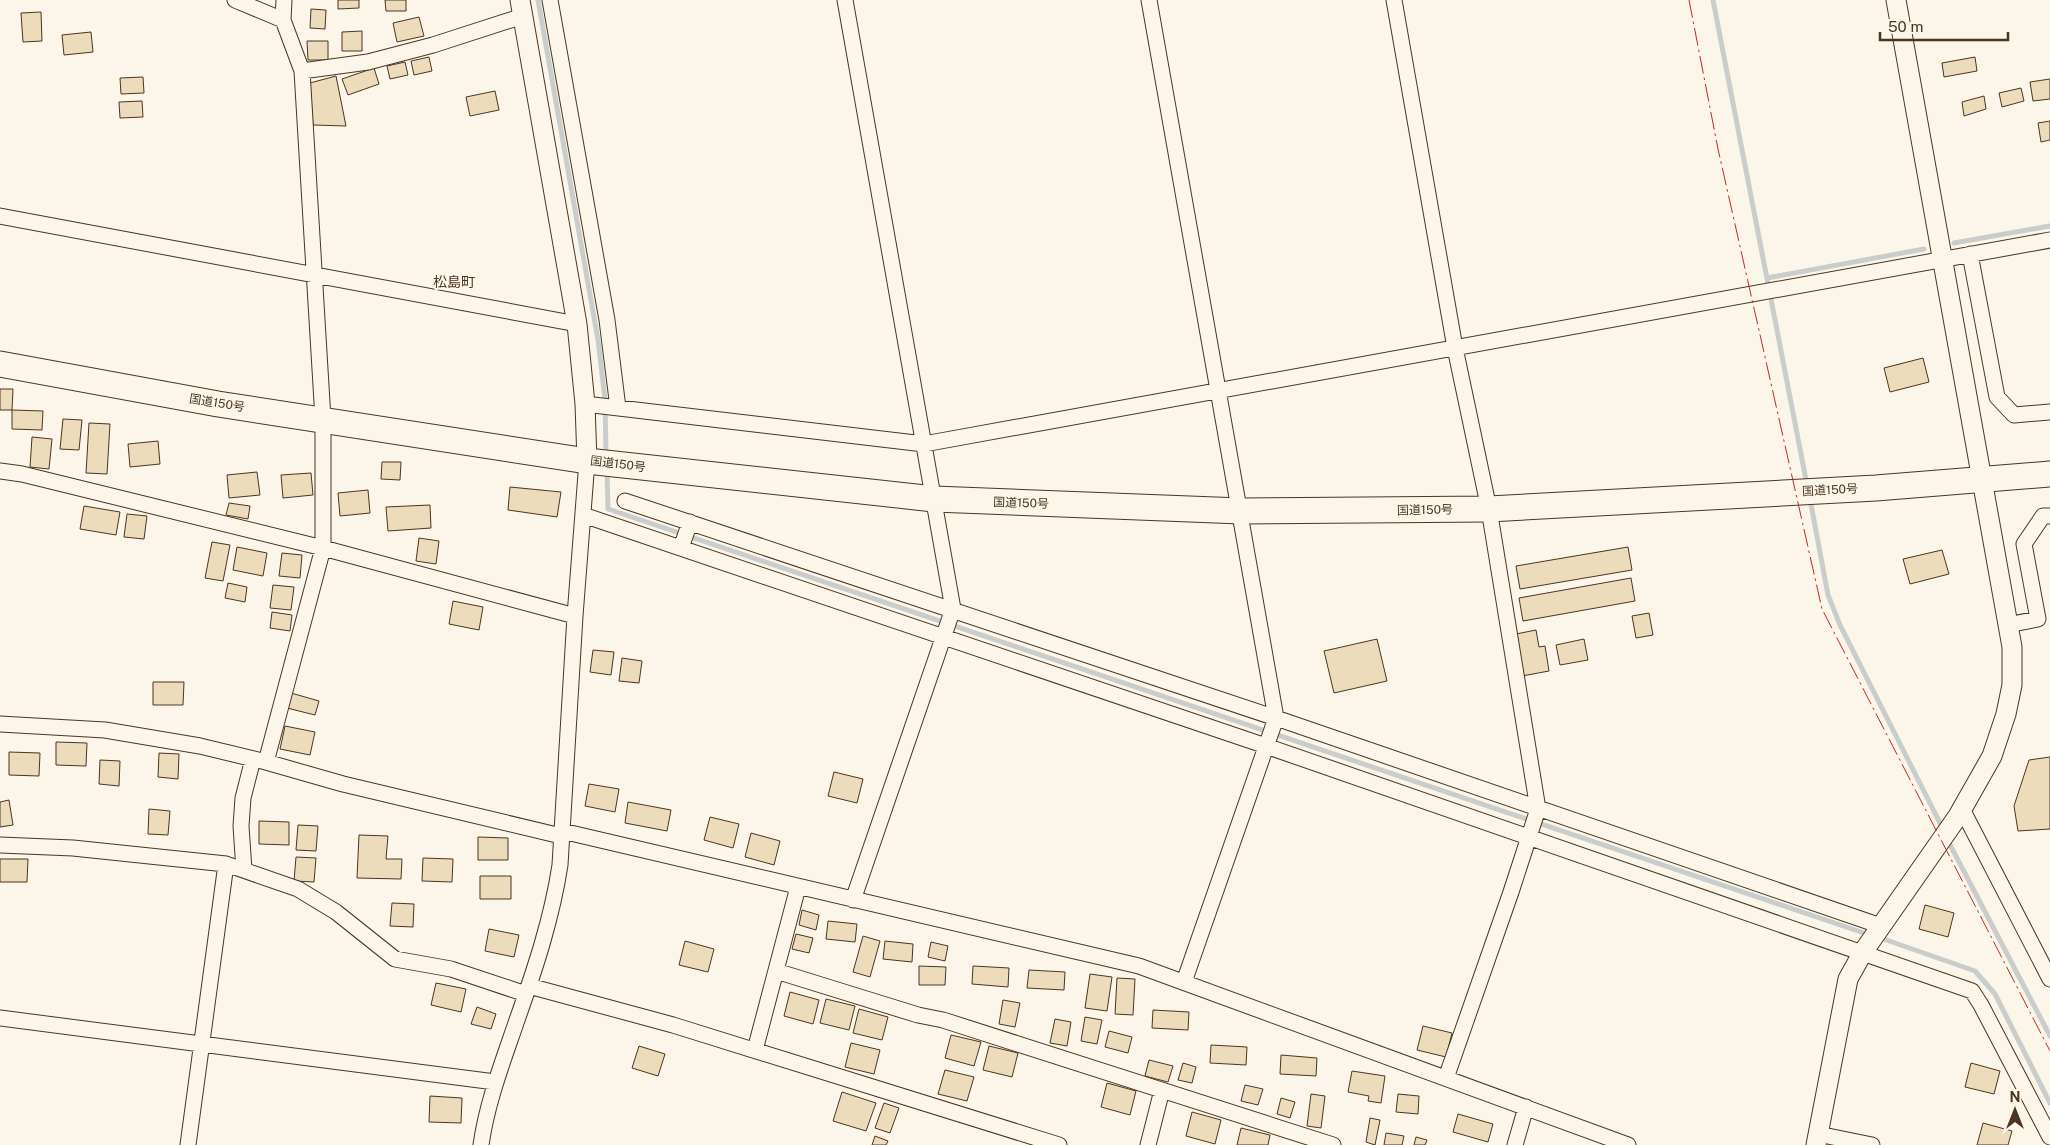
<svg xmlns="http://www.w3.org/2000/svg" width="2050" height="1145" viewBox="0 0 2050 1145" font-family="'Public Sans','Noto Sans JP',sans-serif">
	<rect width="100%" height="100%" fill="#fbf6e9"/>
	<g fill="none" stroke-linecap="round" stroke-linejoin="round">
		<path stroke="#c9cecd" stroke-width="5" d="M538,0L598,340L605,399L606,456
			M1713,0L1807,485
			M1954,243L2050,226
			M1767,278L1924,249
			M607,470L608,509L1870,935
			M1810,499L1828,595L1840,625L1943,829
			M1947,839L2050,1036
			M1878,937L1975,971L1995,994L2050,1103"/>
	</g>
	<path fill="#ecdcbc" stroke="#4a3520" d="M338,0H359V8L338,9Z
		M385,0H406V11H386Z
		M311,9L326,10L325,29L310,28Z
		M41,12L42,41L23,42L21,13Z
		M419,17L424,36L397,42L393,23Z
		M362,31V51H342V32Z
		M91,32L93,52L64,55L62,35Z
		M307,41H328V60H308Z
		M429,57L432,71L414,75L411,61Z
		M1975,57L1977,71L1944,77L1942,63Z
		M405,62L408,75L390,79L387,66Z
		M374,68L379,84L348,95L342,79Z
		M336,76L346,126L313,125L310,83Z
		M143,77L144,93L121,94L120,78Z
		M2050,79V99L2033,101L2030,82Z
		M2021,88L2024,101L2002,107L1999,93Z
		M495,91L499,110L470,116L466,97Z
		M1984,96L1986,109L1964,116L1962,102Z
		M142,101L143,117L120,118L119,102Z
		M2050,121V140L2041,142L2038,123Z
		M1923,358L1929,382L1890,392L1884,368Z
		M0,389H13L12,410H0Z
		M12,410L43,411L42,430L12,429Z
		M63,419L82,420L79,450L60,449Z
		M89,423L110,424L107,474L86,473Z
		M32,437L52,439L49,469L30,467Z
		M158,441L160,464L130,467L128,444Z
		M382,462H401L400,480L381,479Z
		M257,472L260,495L229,498L227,475Z
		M311,473L313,495L283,498L281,475Z
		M510,487L561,492L557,517L508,510Z
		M368,490L370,513L340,516L338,493Z
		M229,503L250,506L248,519L226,515Z
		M430,505L431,528L388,531L386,507Z
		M84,506L120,512L116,535L80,529Z
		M127,514L147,516L144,539L124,537Z
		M419,538L439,541L436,564L416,561Z
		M212,542L230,545L223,581L205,578Z
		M237,547L267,553L263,576L233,570Z
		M1628,547L1632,570L1520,589L1516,566Z
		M1942,550L1949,574L1910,584L1903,559Z
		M282,553L302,555L300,578L279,576Z
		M1631,578L1635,601L1523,621L1519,598Z
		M228,583L247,587L245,602L225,598Z
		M273,585L294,587L291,610L270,608Z
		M453,601L483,607L479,630L449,624Z
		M272,612L292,615L290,631L270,628Z
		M1649,613L1653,635L1636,638L1632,616Z
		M1536,630L1539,647L1545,646L1549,671L1522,676L1516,634Z
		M1377,639L1387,681L1334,693L1324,651Z
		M1584,639L1588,660L1560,665L1556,645Z
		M593,650L614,652L611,675L590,672Z
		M622,658L642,661L639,683L619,681Z
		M153,682H184L183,705H153Z
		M291,693L319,701L315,715L287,708Z
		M285,726L315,732L310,755L280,749Z
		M56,742L87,743L86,766L56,765Z
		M9,752L40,753L39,776L9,775Z
		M159,753L179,754L178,779L158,777Z
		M2050,757V829L2018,831L2014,806L2029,760Z
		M100,760L120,761L119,786L99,784Z
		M834,772L863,779L857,803L828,796Z
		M589,784L619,789L615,812L585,806Z
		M9,800L13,825L0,827V802Z
		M628,802L671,810L667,831L625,823Z
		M149,809L170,811L168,835L148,834Z
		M710,817L739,824L733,848L704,840Z
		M259,821L289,822V845L259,844Z
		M298,825L318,826L316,851L296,850Z
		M751,833L780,841L774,865L745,857Z
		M359,835L388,836L386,859H402L401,879L357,878Z
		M478,837L508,838V860H478Z
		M296,857L316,858L314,882L294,881Z
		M423,858L453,859L452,882L422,881Z
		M0,859H28L27,882H0Z
		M480,876H511V899H480Z
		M392,903L414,904L413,927L390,926Z
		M1925,905L1954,913L1948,937L1919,929Z
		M802,910L819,915L816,930L799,925Z
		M828,921L857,924L855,942L826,939Z
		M489,929L519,935L514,957L485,951Z
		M796,934L813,938L809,953L792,949Z
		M863,936L880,941L870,977L853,972Z
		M685,941L714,949L708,972L679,965Z
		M885,941L913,944L912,962L883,959Z
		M931,942L948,946L945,961L928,957Z
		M919,966L946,967L945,985H919Z
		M973,966L1009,968L1008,987L972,984Z
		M1029,970L1065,972L1064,990L1027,988Z
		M1090,974L1112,977L1107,1011L1085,1008Z
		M1117,978L1135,979L1133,1015L1115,1014Z
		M436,983L466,989L461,1012L431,1005Z
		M790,992L819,1000L813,1024L784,1016Z
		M826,999L855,1006L849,1030L820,1023Z
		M1003,1000L1020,1003L1015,1027L999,1024Z
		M477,1007L496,1014L491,1029L471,1024Z
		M859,1009L888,1017L882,1040L853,1033Z
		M1153,1010L1189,1012L1188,1030L1152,1028Z
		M1085,1017L1102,1020L1097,1044L1081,1041Z
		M1055,1019L1071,1022L1067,1046L1050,1043Z
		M1423,1026L1452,1033L1446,1057L1417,1050Z
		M1109,1031L1132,1037L1128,1053L1105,1047Z
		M951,1035L981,1042L974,1066L945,1058Z
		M851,1043L880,1050L874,1074L845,1067Z
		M1211,1045L1247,1047L1246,1065L1210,1063Z
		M639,1046L665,1054L658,1076L632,1068Z
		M989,1046L1018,1053L1012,1077L983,1070Z
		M1281,1055L1317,1058L1316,1076L1280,1074Z
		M1149,1060L1173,1066L1168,1082L1145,1076Z
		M1183,1063L1196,1067L1192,1083L1178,1080Z
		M1971,1063L2000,1071L1994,1094L1965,1087Z
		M945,1070L974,1077L967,1101L938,1094Z
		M1352,1071L1385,1076L1381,1103L1368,1101L1369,1096L1348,1092Z
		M1107,1083L1136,1091L1130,1115L1101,1107Z
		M1245,1085L1263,1089L1258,1105L1241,1101Z
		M842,1092L876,1103L866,1131L833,1121Z
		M1311,1094L1325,1096L1321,1128L1307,1126Z
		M1398,1094L1419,1096L1418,1114L1396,1112Z
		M430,1096L462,1098L461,1123L429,1122Z
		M1281,1098L1295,1102L1290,1118L1277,1114Z
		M884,1103L899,1108L890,1133L875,1128Z
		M1192,1112L1221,1120L1215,1144L1186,1136Z
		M1458,1114L1493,1124L1488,1142L1453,1132Z
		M1370,1118L1380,1120L1375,1145L1366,1142Z
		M1983,1123L2012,1131L2008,1145H1977Z
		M1241,1128L1270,1135L1268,1145H1237Z
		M1386,1133L1404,1136L1402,1145H1384Z
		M875,1136L888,1141L886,1145H872Z
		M1416,1137L1427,1140L1425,1145H1414Z"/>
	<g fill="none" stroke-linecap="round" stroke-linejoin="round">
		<defs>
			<path id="minor" d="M235,0L283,20
				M550,0L607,320L618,408
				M845,0L953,609L853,900
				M1149,0L1276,718L1184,982
				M1394,0L1455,348L1489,509L1538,809L1511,892L1446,1078
				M302,71L368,62L433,45L523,16
				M0,216L577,324
				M1970,254L1997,397L2014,415L2050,412
				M585,404L924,444L2050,240
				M0,471L22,474L323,548L575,616
				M625,501L1276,718L1881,926
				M583,515L1266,746L1972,991L1981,1005L2050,1137
				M681,548L690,522
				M2007,625L2038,619L2024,544L2043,516H2050
				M0,724L105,730L200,746L266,762L343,784L561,836
				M266,762L323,548V419L302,71L283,20L284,0
				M1962,809L2050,979
				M562,831L1139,966L1628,1145
				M0,845L73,848L226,864L298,889L336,912L395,959L451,969L526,994
				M244,870L241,826L243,798L253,759
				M776,971L918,1015L943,1020L1333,1145
				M529,986L673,1025L1059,1145
				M0,1018L495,1082
				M755,1050L798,887
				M1818,1134L1872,1145
				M188,1145L226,864
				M481,1145C487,1102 503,1061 517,1020C535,969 552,918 560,865L575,616L587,461
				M1148,1145L1162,1090
				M1515,1145L1526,1107"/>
			<path id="tertiary" d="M520,0L577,324L585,404L587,461
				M1816,1145L1848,979L1863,952L1958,816L1992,756L2006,714L2012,685V647L1896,0"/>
			<path id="trunk" d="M0,364L218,404L587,461L934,499L1241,511L1489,509L1876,488L2050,474"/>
		</defs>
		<use href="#minor" stroke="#4a3520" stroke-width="17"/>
		<use href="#tertiary" stroke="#4a3520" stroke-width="21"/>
		<use href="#trunk" stroke="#4a3520" stroke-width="27"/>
		<use href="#minor" stroke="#fbf6e9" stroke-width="15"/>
		<use href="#tertiary" stroke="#fbf6e9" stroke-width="19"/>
		<use href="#trunk" stroke="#fbf6e9" stroke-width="25"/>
		<path stroke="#c62828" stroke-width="1" stroke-dasharray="18 4 2.5 4" stroke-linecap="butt" d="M1689,0L1718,149L1822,609L2050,1051"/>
	</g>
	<g text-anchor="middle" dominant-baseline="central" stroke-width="4" stroke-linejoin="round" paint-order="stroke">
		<g font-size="12" fill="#4a3520" stroke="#fbf6e9">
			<text transform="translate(217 403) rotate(9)">国道150号</text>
			<text transform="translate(618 464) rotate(7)">国道150号</text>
			<text transform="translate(1830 490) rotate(-3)">国道150号</text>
			<text transform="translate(1021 503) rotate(2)">国道150号</text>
			<text transform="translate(1425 510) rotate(-1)">国道150号</text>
		</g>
		<g font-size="14" fill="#4a3520" stroke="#fbf6e9">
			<text x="454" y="282">松島町</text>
		</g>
	</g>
	<g transform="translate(2015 1110)" stroke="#fbf6e9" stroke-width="4" paint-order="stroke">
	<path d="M0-4L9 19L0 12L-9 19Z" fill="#4a3520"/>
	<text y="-8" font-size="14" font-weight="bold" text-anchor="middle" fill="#4a3520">N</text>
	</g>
	<path d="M1880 32v8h128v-8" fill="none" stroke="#4a3520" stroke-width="2.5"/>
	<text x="1888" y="32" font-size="15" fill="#4a3520" stroke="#fbf6e9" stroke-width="4" paint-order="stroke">50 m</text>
</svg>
